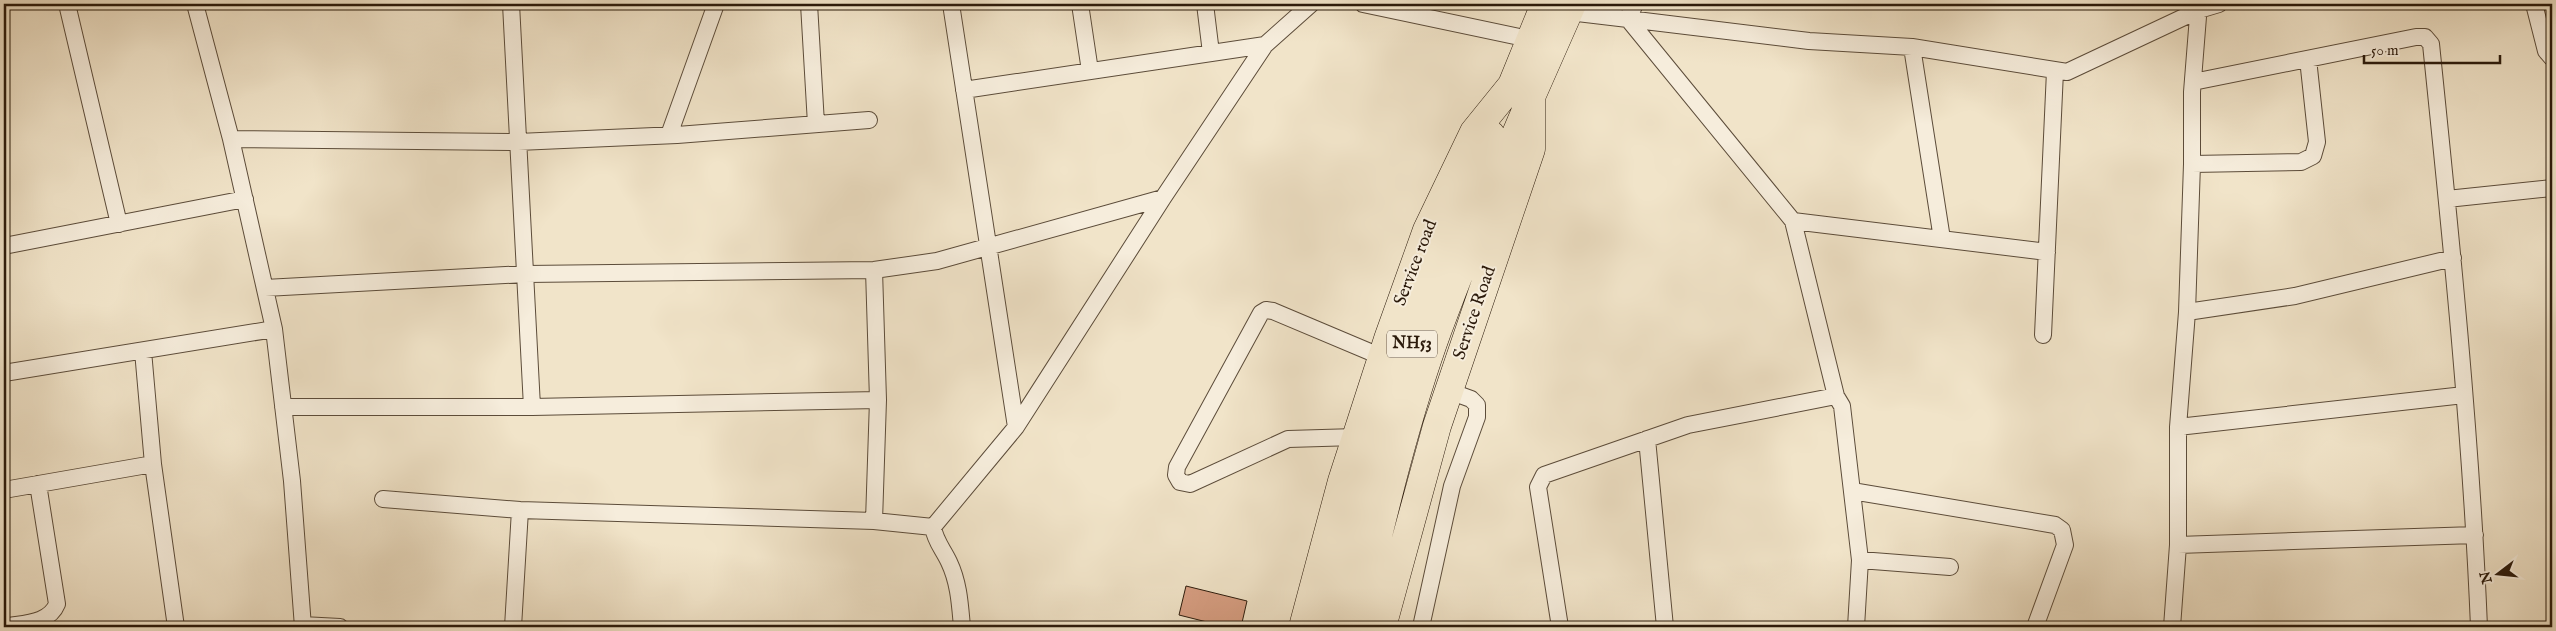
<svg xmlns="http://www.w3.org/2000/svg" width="2556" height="631" viewBox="0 0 2556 631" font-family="'IM FELL English',serif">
	<rect width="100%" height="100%" fill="#f1e4c9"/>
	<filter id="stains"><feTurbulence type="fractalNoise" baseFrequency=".004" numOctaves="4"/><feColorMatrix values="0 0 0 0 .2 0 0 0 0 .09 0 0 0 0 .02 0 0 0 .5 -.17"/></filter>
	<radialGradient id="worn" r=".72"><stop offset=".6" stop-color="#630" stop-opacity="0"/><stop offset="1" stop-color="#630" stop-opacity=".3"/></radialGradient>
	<path fill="#d79e82" stroke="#2b1a0b" d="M4,444L9,472H4Z
		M1186,586L1247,601L1241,627H1227L1179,615Z"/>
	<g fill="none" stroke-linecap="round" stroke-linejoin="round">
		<defs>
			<path id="minor" d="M67,4L119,224
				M195,4L231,139L274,329L292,481L303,627
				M511,4L532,407L878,400
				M809,4L816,124
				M951,4L1016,427
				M1080,4L1090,71
				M1205,4L1211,53
				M1363,4L1529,39
				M2534,4L2546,51L2552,58
				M1569,12L1628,19L1635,4
				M1628,19L1809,41L1912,47L2067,72L2199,10L2219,4
				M1628,19L1793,221L2047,252
				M1912,47L1942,239
				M2193,82L2416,37H2425L2431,44C2451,238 2471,432 2479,627
				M964,90L1265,45
				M669,135L716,4
				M231,139L518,142L677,135L869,120
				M2192,164L2301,162L2313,156L2317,142L2308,59
				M2447,199L2552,188
				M4,246L245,199
				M874,270L878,400L874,521
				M265,288L526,274L874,270L937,261L1163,198
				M2187,312L2295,296L2453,258
				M2043,335L2055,71
				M143,351L153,464L176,627
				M4,373L274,329
				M1836,396L1842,406L1860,560L1856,627
				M283,407H532
				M2178,427L2464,395
				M1356,437L1288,439L1190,484L1180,482L1176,475L1177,467L1261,313L1266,310L1273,311L1382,357
				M1647,439L1665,627
				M4,490L153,464
				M1852,491L2055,525L2062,530L2065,545L2035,627
				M383,499L520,510L874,521L933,527
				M933,527L1016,427L1163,198L1265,45L1311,4
				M933,527C935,541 943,549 949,562C959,583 960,605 962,627
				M2178,545L2475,535
				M1860,560L1950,567
				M302,625L340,627
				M4,627C23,623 49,624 57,604L38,484
				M513,627L520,510
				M1421,627L1452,486L1477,417V405L1471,399L1449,391
				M1560,627L1538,487L1544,475L1688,425L1836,396L1793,221
				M2172,627L2178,545V427L2187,312L2192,164V92L2199,4"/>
			<path id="trunk" d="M1303,627L1342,481L1388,339L1427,230L1474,132L1512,85L1545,4
				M1330,627L1376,459L1428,293L1491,135
				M1356,627C1380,527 1403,425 1438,329C1466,254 1496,181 1527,108
				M1382,627L1437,426L1531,149V97L1572,4"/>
		</defs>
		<use href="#minor" stroke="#5c4c3a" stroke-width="18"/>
		<use href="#trunk" stroke="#2b1a0b" stroke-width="29"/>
		<use href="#minor" stroke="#f6eddc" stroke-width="16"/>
		<use href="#trunk" stroke="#f1e4c9" stroke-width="28"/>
	</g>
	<g text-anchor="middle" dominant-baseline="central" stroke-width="4" stroke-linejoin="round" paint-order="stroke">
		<rect fill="#f6eddc" stroke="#68594a" stroke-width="1" x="1387" y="330.5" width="50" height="27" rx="4"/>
		<g font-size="16" font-weight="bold" fill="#2b1a0b">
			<text x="1412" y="344">NH53</text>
		</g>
		<g font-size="18" fill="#2b1a0b" stroke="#f6eddc">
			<text transform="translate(1416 263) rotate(-69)">Service road</text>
			<text transform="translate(1475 313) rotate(-71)">Service Road</text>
		</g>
	</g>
	<rect width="2556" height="631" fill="none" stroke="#f1e4c9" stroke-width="20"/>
	<rect x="5" y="5" width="2546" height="621" fill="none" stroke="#2b1a0b" stroke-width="2.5"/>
	<rect x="10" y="10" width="2536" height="611" fill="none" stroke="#2b1a0b"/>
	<g transform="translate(2498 574) rotate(254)" stroke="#f6eddc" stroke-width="4" paint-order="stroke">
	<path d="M0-4L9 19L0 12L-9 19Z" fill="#2b1a0b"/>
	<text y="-8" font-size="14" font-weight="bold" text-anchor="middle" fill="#2b1a0b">N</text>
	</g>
	<path d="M2364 55v8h136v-8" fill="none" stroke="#2b1a0b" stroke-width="2.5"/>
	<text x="2371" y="55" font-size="15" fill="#2b1a0b" stroke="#f6eddc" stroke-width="4" paint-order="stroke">50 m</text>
	<rect width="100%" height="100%" filter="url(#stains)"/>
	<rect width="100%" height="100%" fill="url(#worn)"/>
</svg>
